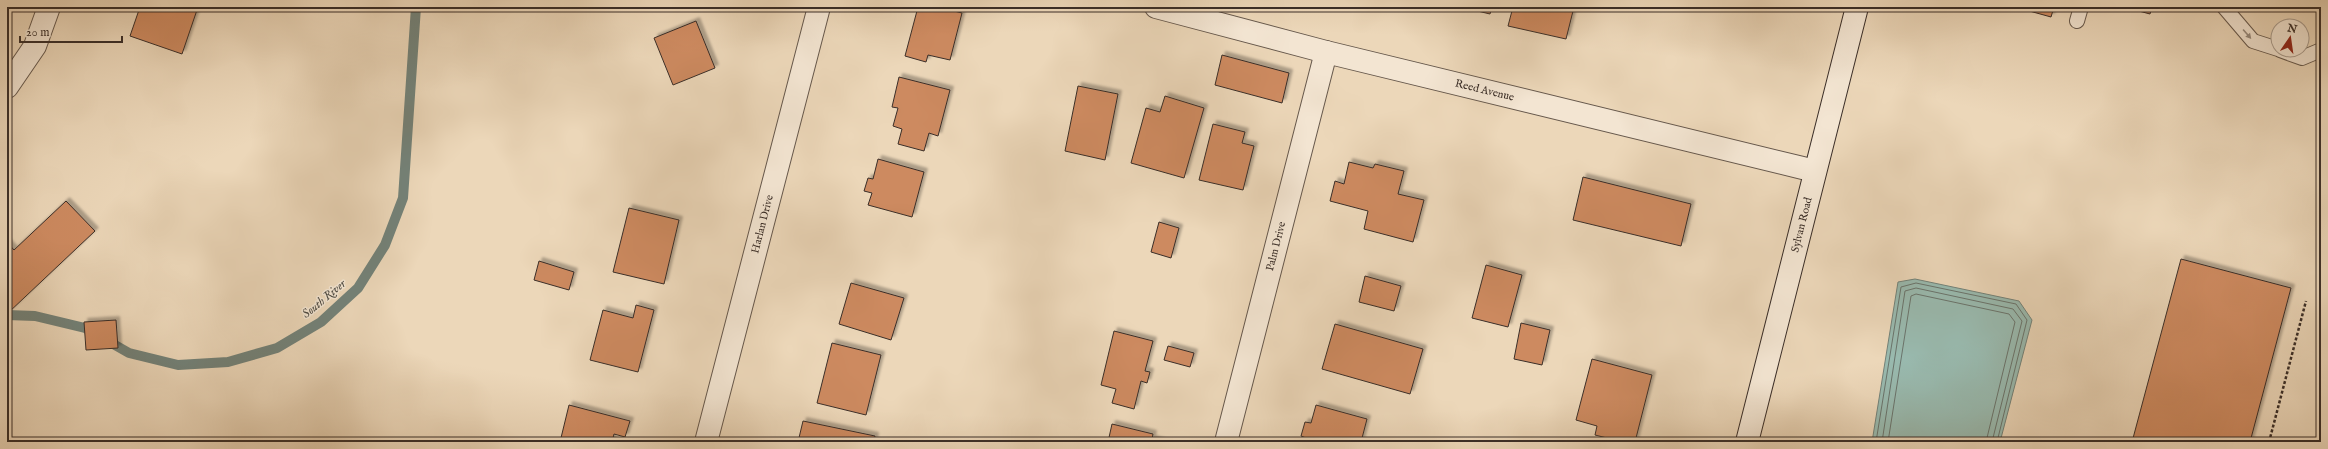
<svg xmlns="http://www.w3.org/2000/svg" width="2328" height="449" viewBox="0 0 2328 449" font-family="'IM FELL English',serif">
	<defs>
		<filter id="shadow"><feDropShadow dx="3.5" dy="-3.5" stdDeviation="1" flood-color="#0004"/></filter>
	</defs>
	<rect width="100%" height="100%" fill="#ecd7b9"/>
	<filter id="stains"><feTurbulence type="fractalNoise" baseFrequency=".005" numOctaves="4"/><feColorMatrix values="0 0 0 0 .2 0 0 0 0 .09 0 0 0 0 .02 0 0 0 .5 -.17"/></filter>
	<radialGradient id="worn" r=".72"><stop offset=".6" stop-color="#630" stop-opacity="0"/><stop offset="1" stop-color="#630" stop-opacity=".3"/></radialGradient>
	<path fill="#99baaf" stroke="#738279" d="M1915,279L2019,301L2032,320L2000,442H1872L1898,282Z"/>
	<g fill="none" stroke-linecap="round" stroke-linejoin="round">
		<path stroke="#6a746c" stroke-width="1" d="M1876,442L1901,287L1916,283L2016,304L2027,320L1997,442
			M1882,442L1905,291L1916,288L2013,309L2022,321L1992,442
			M1888,442L1911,296L1916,294L2009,314L2015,322L1986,442"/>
		<path stroke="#738279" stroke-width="10" d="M7,315L35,316L85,328L129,353L178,365L228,362L277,348L321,322L358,288L385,245L403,198L416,7"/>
	</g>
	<path fill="#cd8a60" stroke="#3a2e28" filter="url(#shadow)" d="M140,7H198L182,54L130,36Z
		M918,7H938L962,13L950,60L928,55L926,62L905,56Z
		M1461,7H1492L1490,14Z
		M1513,7H1574L1566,39L1508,26Z
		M2015,7H2054L2051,17Z
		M2124,7H2152L2150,14Z
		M696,21L715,68L673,85L654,38Z
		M1222,55L1289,73L1282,103L1215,85Z
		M899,77L950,90L938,136L929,133L924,151L898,144L902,129L893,126L898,108L892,107Z
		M1078,86L1118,94L1105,160L1065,151Z
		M1165,96L1204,108L1184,178L1131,163L1146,108L1160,112Z
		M1213,124L1245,132L1242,143L1254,146L1243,190L1199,180Z
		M878,159L924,172L912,217L868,205L872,193L864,191L868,178L873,179Z
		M1349,162L1373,168L1375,164L1404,171L1398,194L1424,200L1413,242L1364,229L1368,211L1330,201L1335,181L1344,184Z
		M1583,177L1691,204L1681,246L1573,220Z
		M66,201L95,231L8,313L7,242L14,250Z
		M629,208L679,220L664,284L613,272Z
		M1159,222L1179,228L1171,258L1151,252Z
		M2181,259L2291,288L2250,442H2132Z
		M539,261L574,272L569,290L534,280Z
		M1486,265L1522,275L1508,327L1472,318Z
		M1365,276L1401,286L1394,311L1359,302Z
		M851,283L904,298L891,340L839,324Z
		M636,305L654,310L638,372L590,360L603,310L633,318Z
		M116,320L118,348L86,350L84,322Z
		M1521,323L1550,330L1542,365L1514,359Z
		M1335,324L1423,349L1410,394L1322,369Z
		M1114,331L1153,341L1145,371L1150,372L1147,383L1141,381L1134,409L1112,403L1116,389L1101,385Z
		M832,343L881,355L866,415L817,403Z
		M1168,346L1194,353L1190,367L1164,360Z
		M1592,359L1652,375L1635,442H1623L1595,435L1597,426L1576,420Z
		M569,405L630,421L625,437L614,434L612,442H560Z
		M1316,405L1367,419L1361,442H1305L1306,438L1301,436L1305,422L1311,423Z
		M803,421L875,436L874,442H798Z
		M1112,424L1153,434L1152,439L1162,442H1108Z"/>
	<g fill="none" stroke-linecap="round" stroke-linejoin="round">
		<defs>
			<path id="service" d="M2224,7L2253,41L2278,49
				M2077,21L2081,7
				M2280,50L2302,58L2321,50"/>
			<g id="minor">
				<path id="s1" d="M1156,7L1326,52L1815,171"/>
				<path d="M7,87L35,46L49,7"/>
				<path id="s2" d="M706,442L819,7"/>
				<path id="s3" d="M1226,442L1326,52"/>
			</g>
			<g id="secondary">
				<path id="s4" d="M1747,442L1857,7"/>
			</g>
		</defs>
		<use href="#service" stroke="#66584c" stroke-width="16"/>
		<use href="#minor" stroke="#66584c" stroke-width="24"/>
		<use href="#secondary" stroke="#3a2e28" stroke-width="24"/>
		<path stroke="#3a2e28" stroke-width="2.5" stroke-dasharray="3 2" stroke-linecap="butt" d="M2269,442L2306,301"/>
		<use href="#service" stroke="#f3e5d2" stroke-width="14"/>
		<use href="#minor" stroke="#f3e5d2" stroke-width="22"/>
		<use href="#secondary" stroke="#f3e5d2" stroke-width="22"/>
	</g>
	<defs><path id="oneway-solid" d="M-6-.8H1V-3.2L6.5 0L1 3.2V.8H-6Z"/></defs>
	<use fill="#968a7d" href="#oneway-solid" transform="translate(2247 34) rotate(49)"/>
	<g text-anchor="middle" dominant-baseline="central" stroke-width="3" stroke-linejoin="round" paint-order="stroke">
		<g font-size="11" fill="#3a2e28" stroke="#f3e5d2">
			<text stroke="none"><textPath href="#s1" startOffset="339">Reed Avenue</textPath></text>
			<text stroke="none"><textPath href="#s2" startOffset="225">Harlan Drive</textPath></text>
			<text stroke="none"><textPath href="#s4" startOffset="224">Sylvan Road</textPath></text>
			<text stroke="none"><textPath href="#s3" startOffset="202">Palm Drive</textPath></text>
		</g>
		<g font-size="12" font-style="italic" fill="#4d4a43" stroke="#f3e5d2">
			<text transform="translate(324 299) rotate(-40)">South River</text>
		</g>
	</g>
	<rect width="2328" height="449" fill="none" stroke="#ecd7b9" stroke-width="24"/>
	<rect x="8" y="8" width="2312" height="433" fill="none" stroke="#3a2e28" stroke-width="2"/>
	<rect x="12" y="12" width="2304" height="425" fill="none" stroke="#3a2e28"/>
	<g transform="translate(2290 38) rotate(13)"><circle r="19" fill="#f3e5d2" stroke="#a99c8e"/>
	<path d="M0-3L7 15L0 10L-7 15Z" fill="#8f2418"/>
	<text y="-6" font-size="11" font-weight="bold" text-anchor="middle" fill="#3a2e28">N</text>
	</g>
	<path d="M20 36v6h102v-6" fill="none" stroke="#3a2e28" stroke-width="2"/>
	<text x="26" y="36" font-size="12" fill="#3a2e28" stroke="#f3e5d2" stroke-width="3" paint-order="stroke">20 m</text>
	<rect width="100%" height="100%" filter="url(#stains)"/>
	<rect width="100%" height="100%" fill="url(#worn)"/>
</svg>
